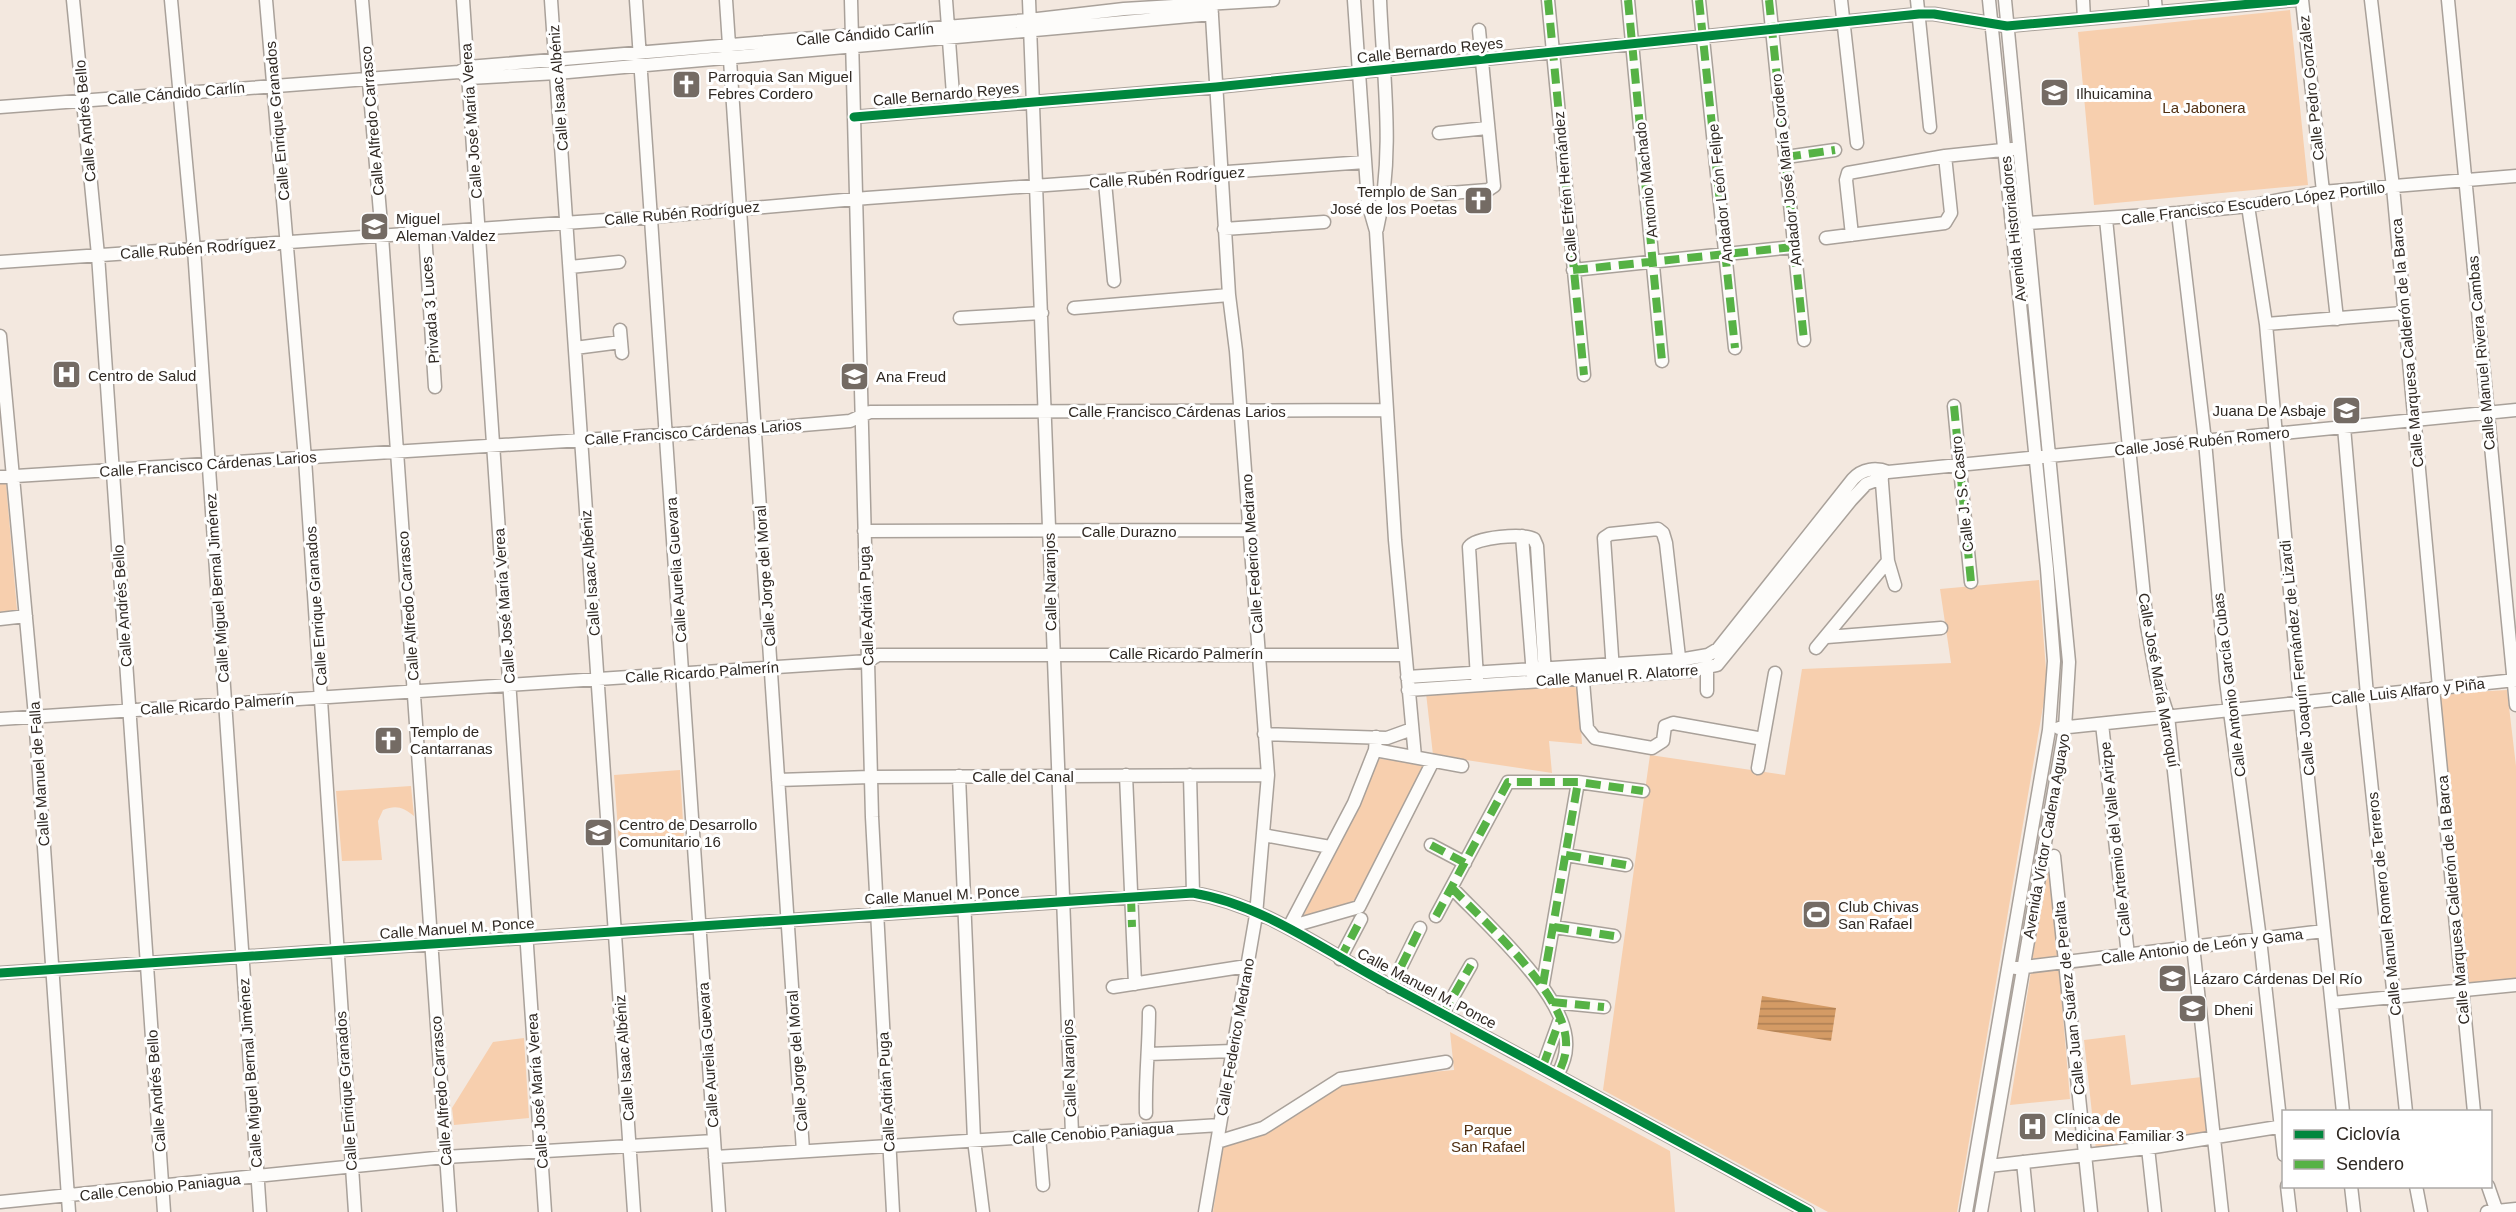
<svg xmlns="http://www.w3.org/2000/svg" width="2516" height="1212" viewBox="0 0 2516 1212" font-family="Helvetica,sans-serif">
	<defs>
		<pattern id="water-rules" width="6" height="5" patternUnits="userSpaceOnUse" patternTransform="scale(1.5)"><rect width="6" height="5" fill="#d49b65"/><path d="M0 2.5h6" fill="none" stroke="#ac7e53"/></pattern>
	</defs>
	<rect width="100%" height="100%" fill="#f3e8df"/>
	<path fill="#f7cfae" d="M2290,10L2308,185L2094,205L2078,32Z
		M0,483H6L17,610L0,612Z
		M2039,580L2047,683L1957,1212H1828L1603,1090L1650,755L1785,775L1802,669L1951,663L1940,589Z
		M1578,681L1582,744L1549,741L1552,773L1433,755L1426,693Z
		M2507,690L2516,766V981L2465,988L2438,694Z
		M1374,758L1427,765L1357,905L1301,921L1372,773Z
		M680,770L684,839L619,844L614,775Z
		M411,786L414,816C403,807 396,805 383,810L378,821L382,860L342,861L336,791Z
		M2047,864L2054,876L2060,956L2032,960Z
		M2059,969L2070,1099L2010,1105L2031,971Z
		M1450,1032L1670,1151L1675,1212H1213L1223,1144L1336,1084L1364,1078L1454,1070Z
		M2125,1035L2131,1085L2202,1077L2207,1134L2096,1150L2084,1040Z
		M524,1038L529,1118L454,1125L452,1108L493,1042Z"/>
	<path fill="url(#water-rules)" d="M1762,996L1836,1008L1831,1041L1757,1029Z"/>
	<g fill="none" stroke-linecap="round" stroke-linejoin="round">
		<defs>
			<path id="minor" d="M73,0L98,255L164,1212
				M171,0L194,249L260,1212
				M266,0L305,459L355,1212
				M362,0L382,236L450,1212
				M463,0L545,1212
				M551,0L634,1212
				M636,0L719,1212
				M726,0L803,1151
				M851,0L872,817L893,1212
				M946,0L954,108
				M1029,0L1072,1134
				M1354,0L1368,203L1376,231L1395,540L1415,757
				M1548,0L1584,375
				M1628,0L1662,361
				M1699,0L1735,348
				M1769,0L1804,340
				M1841,0L1857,143
				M1917,0L1930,127
				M2083,0L2084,19
				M2155,0L2156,12
				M2302,0L2337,319
				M2371,0L2393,187L2439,687
				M2448,0L2516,705
				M464,75L469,78L557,73L1212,14
				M0,107L459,72L468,67L1029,20L1124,9L1273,0
				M854,117L1216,87L1919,14H1934L2007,26L2295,0
				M1439,133L1487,128
				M1786,157L1835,150
				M1105,182L1114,281
				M1437,194L1488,190L1494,186L1479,30
				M2248,206L2266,324L2300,702L2343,1112
				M2178,213L2205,441L2226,681L2260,939L2284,1155
				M2106,219L2147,626L2157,681L2168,716L2222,1212
				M2027,223L2178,213L2248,206L2322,192L2516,176
				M1224,229L1324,222
				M1377,229C1395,154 1383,76 1380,0
				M425,232L435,387
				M1852,235L1846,180L1848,173L1945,156L2012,149
				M1826,238L1945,223L1951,213L1945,156
				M0,262L651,217L867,198L1365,162
				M570,267L619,262
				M1573,270L1793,247
				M1074,308L1229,295
				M960,318L1042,313
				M2266,324L2403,313
				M620,330L622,353
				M0,336L35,716L69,1212
				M575,348L621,342
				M1954,406L1971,582
				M2344,427L2367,695
				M1881,470L1888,561L1895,585
				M0,477L755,429L850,421L870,412L1386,410
				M864,531L1251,530
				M1522,536L1533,675
				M0,619L26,616
				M1827,637L1941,628
				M1816,648L1888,561
				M1582,670L1587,728L1595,738L1652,748L1663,741L1665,726L1673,723L1763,739
				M1613,671L1604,538L1610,534L1658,529L1663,533L1666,543L1680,666
				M1407,677L1679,660L1708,655L1718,649L1853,479C1862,469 1876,467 1888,472L2516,410
				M1477,678L1469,547C1476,537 1523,533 1534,539L1537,546L1545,675
				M2433,688L2474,1112
				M1408,690L1690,671L1717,665L1851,500L1866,484L1882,478
				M1707,691V669
				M2362,696L2406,1112
				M0,719L868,661L878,655H1404
				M2102,724L2128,955
				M2059,728L2516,680
				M1264,734L1387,738L1412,729
				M1375,750L1462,766
				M1758,768L1775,673
				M1126,775L1135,984
				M1190,775L1193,893
				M959,776L974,1140L983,1212
				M778,780L870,777L1268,775
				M1263,835L1330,847
				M1431,845L1465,863
				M1566,855L1626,865
				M2054,856L2091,1212
				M1452,888C1485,923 1570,997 1566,1047C1566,1056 1562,1066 1558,1074
				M1436,916L1508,782H1578L1643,791
				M1289,927L1359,907L1433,761
				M1289,927L1354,803L1375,750L1376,737
				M1554,927L1614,936
				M1340,959L1361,919
				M2016,968L2324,931
				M0,973L1193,893C1265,905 1326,952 1389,985C1529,1060 1668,1136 1808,1212
				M1543,984L1578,782
				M1113,987L1247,966
				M1391,987L1420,928
				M1552,1002L1604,1007
				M2332,1003L2516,985
				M1443,1014L1471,965
				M1148,1054L1233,1051
				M1543,1066L1560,1019
				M1146,1113C1145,1079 1149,1046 1149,1012
				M1039,1136L1043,1185
				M1217,1142L1263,1128L1340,1079L1446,1062
				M2148,1148L2155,1212
				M715,1157L1220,1125
				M2023,1162L2028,1212
				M1989,1166L2148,1148L2284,1126
				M2287,1186L2290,1212
				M2351,1186L2354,1212
				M2416,1186L2421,1212
				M2488,1186L2497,1212
				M0,1202L445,1157L714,1141
				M1205,1212L1256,915L1268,775L1236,351L1229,295L1211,0
				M1966,1212L2049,730L2054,661L2047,569L1989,0
				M1981,1212L2065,728L2069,662L2005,0
				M2487,1212L2516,1209"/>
		</defs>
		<use href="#minor" stroke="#a9a19a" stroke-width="15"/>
		<use href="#minor" stroke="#fdfcfa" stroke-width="12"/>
		<path stroke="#56b245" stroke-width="8" stroke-dasharray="15 8" stroke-linecap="butt" d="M1548,0L1584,375
			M1628,0L1662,361
			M1699,0L1735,348
			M1769,0L1804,340
			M1786,157L1835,150
			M1573,270L1793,247
			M1954,406L1971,582
			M1431,845L1465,863
			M1566,855L1626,865
			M1452,888C1485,923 1570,997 1566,1047C1566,1056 1562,1066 1558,1074
			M1131,897L1132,927
			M1436,916L1508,782H1578L1643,791
			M1554,927L1614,936
			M1340,959L1361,919
			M1543,984L1578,782
			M1391,987L1420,928
			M1552,1002L1604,1007
			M1443,1014L1471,965
			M1543,1066L1560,1019"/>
		<defs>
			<path id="cycleway" d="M854,117L1216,87L1919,14H1934L2007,26L2295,0
				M0,973L1193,893C1265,905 1326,952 1389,985C1529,1060 1668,1136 1808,1212"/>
		</defs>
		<use href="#cycleway" stroke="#fff" stroke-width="13"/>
		<use href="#cycleway" stroke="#00873e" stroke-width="9"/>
	</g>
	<defs>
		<symbol id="church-square" viewBox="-11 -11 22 22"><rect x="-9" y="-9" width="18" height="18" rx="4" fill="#746b64" stroke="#fff"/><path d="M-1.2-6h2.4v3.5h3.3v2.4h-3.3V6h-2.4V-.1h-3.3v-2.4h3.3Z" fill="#fff"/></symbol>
		<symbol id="school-square" viewBox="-11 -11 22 22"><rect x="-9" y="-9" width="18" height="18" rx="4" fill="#746b64" stroke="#fff"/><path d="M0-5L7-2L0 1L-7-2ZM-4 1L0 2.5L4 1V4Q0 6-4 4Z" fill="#fff"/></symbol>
		<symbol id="hospital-square" viewBox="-11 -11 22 22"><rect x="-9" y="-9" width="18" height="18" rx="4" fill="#746b64" stroke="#fff"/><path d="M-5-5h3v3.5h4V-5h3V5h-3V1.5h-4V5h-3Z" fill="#fff"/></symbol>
		<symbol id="stadium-square" viewBox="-11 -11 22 22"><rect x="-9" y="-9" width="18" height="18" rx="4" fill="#746b64" stroke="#fff"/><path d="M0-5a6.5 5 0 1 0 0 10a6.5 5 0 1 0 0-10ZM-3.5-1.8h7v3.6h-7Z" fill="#fff"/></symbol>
	</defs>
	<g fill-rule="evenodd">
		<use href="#church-square" x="670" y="68" width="33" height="33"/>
		<use href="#school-square" x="2038" y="76" width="33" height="33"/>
		<use href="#church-square" x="1462" y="184" width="33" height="33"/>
		<use href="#school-square" x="358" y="210" width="33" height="33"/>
		<use href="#hospital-square" x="50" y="358" width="33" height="33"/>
		<use href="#school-square" x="838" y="360" width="33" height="33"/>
		<use href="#school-square" x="2330" y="394" width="33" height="33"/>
		<use href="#church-square" x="372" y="724" width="33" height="33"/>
		<use href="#school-square" x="582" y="816" width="33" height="33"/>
		<use href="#stadium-square" x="1800" y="898" width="33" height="33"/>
		<use href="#school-square" x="2156" y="962" width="33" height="33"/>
		<use href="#school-square" x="2176" y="992" width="33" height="33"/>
		<use href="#hospital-square" x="2016" y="1110" width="33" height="33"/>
	</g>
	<g text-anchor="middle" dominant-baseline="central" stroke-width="6" stroke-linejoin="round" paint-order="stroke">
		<g font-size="15" fill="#2f2822" stroke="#fff">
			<text transform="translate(865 34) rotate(-5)">Calle Cándido Carlín</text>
			<text transform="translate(1430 50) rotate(-6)">Calle Bernardo Reyes</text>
			<text transform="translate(558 88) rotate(-94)">Calle Isaac Albéniz</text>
			<text transform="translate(2311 88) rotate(-96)">Calle Pedro González</text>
			<text transform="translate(176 93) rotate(-5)">Calle Cándido Carlín</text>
			<text transform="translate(946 94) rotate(-5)">Calle Bernardo Reyes</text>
			<text transform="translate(85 121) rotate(-95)">Calle Andrés Bello</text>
			<text transform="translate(277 121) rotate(-95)">Calle Enrique Granados</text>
			<text transform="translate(372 121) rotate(-95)">Calle Alfredo Carrasco</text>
			<text transform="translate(471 121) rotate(-94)">Calle José María Verea</text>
			<text transform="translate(1786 170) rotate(-96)">Andador José María Cordero</text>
			<text transform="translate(1167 177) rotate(-4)">Calle Rubén Rodríguez</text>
			<text transform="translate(1646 180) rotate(-96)">Antonio Machado</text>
			<text transform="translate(1565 187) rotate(-95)">Calle Efrén Hernández</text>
			<text transform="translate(1720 193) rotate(-96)">Andador León Felipe</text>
			<text transform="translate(2253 203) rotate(-7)">Calle Francisco Escudero López Portillo</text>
			<text transform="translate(682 213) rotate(-5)">Calle Rubén Rodríguez</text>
			<text transform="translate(2013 229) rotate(-96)">Avenida Historiadores</text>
			<text transform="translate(198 248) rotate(-4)">Calle Rubén Rodríguez</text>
			<text transform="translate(430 310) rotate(-94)">Privada 3 Luces</text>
			<text transform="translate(2407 343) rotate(-95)">Calle Marquesa Calderón de la Barca</text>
			<text transform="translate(2481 353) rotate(-95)">Calle Manuel Rivera Cambas</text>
			<text x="1177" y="411">Calle Francisco Cárdenas Larios</text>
			<text transform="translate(693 432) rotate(-4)">Calle Francisco Cárdenas Larios</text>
			<text transform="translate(2202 441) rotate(-6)">Calle José Rubén Romero</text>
			<text transform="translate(208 464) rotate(-4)">Calle Francisco Cárdenas Larios</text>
			<text transform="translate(1962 494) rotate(-96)">Calle J. S. Castro</text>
			<text x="1129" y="531">Calle Durazno</text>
			<text transform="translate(1252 554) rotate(-94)">Calle Federico Medrano</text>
			<text transform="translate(676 570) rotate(-94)">Calle Aurelia Guevara</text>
			<text transform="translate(590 573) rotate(-94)">Calle Isaac Albéniz</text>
			<text transform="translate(765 576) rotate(-94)">Calle Jorge del Moral</text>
			<text transform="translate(1050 582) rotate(-91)">Calle Naranjos</text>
			<text transform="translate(217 588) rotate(-94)">Calle Miguel Bernal Jiménez</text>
			<text transform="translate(122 606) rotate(-94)">Calle Andrés Bello</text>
			<text transform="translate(316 606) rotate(-94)">Calle Enrique Granados</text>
			<text transform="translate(408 606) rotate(-94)">Calle Alfredo Carrasco</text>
			<text transform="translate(504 606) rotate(-94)">Calle José María Verea</text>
			<text transform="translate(866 606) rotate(-92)">Calle Adrián Puga</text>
			<text x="1186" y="653">Calle Ricardo Palmerín</text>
			<text transform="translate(2297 658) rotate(-96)">Calle Joaquín Fernández de Lizardi</text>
			<text transform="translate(702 672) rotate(-4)">Calle Ricardo Palmerín</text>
			<text transform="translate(1617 675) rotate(-4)">Calle Manuel R. Alatorre</text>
			<text transform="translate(2159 680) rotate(80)">Calle José María Marroquí</text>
			<text transform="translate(2229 685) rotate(-97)">Calle Antonio García Cubas</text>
			<text transform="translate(2408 691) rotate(-6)">Calle Luis Alfaro y Piña</text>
			<text transform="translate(217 704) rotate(-4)">Calle Ricardo Palmerín</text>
			<text transform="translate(39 774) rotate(-94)">Calle Manuel de Falla</text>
			<text x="1023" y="776">Calle del Canal</text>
			<text transform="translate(2046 836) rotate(-80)">Avenida Víctor Cadena Aguayo</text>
			<text transform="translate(2115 839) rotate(-96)">Calle Artemio del Valle Arizpe</text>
			<text transform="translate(942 895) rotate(-3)">Calle Manuel M. Ponce</text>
			<text transform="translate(2453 900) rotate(-95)">Calle Marquesa Calderón de la Barca</text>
			<text transform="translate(2384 904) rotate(-96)">Calle Manuel Romero de Terreros</text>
			<text transform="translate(457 928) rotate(-4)">Calle Manuel M. Ponce</text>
			<text transform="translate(2202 946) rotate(-7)">Calle Antonio de León y Gama</text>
			<text transform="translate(1427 988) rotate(28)">Calle Manuel M. Ponce</text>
			<text transform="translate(2069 998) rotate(-96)">Calle Juan Suárez de Peralta</text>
			<text transform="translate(1235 1037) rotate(-80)">Calle Federico Medrano</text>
			<text transform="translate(708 1055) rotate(-94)">Calle Aurelia Guevara</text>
			<text transform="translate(624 1058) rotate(-94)">Calle Isaac Albéniz</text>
			<text transform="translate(797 1061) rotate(-94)">Calle Jorge del Moral</text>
			<text transform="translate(1069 1068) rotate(-92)">Calle Naranjos</text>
			<text transform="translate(250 1073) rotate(-94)">Calle Miguel Bernal Jiménez</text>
			<text transform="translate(156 1091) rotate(-94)">Calle Andrés Bello</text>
			<text transform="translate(346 1091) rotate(-94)">Calle Enrique Granados</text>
			<text transform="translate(441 1091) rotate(-94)">Calle Alfredo Carrasco</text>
			<text transform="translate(537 1091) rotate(-94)">Calle José María Verea</text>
			<text transform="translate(886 1092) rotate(-93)">Calle Adrián Puga</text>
			<text transform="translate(1093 1133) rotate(-4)">Calle Cenobio Paniagua</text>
			<text transform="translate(160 1187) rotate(-6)">Calle Cenobio Paniagua</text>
		</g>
		<g font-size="15" fill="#2f2822" stroke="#fff" text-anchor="start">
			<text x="708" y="76">Parroquia San Miguel<tspan x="708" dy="17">Febres Cordero</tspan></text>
			<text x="2076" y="93">Ilhuicamina</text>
			<text x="1457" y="191" text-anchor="end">Templo de San<tspan x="1457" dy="17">José de los Poetas</tspan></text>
			<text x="396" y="218">Miguel<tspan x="396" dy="17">Aleman Valdez</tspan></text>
			<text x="88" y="375">Centro de Salud</text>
			<text x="876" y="376">Ana Freud</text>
			<text x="2326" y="410" text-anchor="end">Juana De Asbaje</text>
			<text x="410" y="731">Templo de<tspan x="410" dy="17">Cantarranas</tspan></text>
			<text x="619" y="824">Centro de Desarrollo<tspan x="619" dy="17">Comunitario 16</tspan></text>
			<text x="1838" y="906">Club Chivas<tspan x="1838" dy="17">San Rafael</tspan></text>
			<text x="2193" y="978">Lázaro Cárdenas Del Río</text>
			<text x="2214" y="1009">Dheni</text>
			<text x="2054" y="1118">Clínica de<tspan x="2054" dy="17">Medicina Familiar 3</tspan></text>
		</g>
		<g font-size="15" fill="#4f2f11" stroke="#fff">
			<text x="2204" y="107">La Jabonera</text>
			<text x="1488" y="1129">Parque<tspan x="1488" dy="17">San Rafael</tspan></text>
		</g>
	</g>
	<rect x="2282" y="1110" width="210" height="78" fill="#ffffff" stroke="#aca9a7" stroke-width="1.5"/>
	<rect x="2294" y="1130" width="30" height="9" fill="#00873e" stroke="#aca9a7" stroke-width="1.5"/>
	<text x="2336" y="1140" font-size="18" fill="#2f2822">Ciclovía</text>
	<rect x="2294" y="1160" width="30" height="9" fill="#56b245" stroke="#aca9a7" stroke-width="1.5"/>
	<text x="2336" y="1170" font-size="18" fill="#2f2822">Sendero</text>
</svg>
